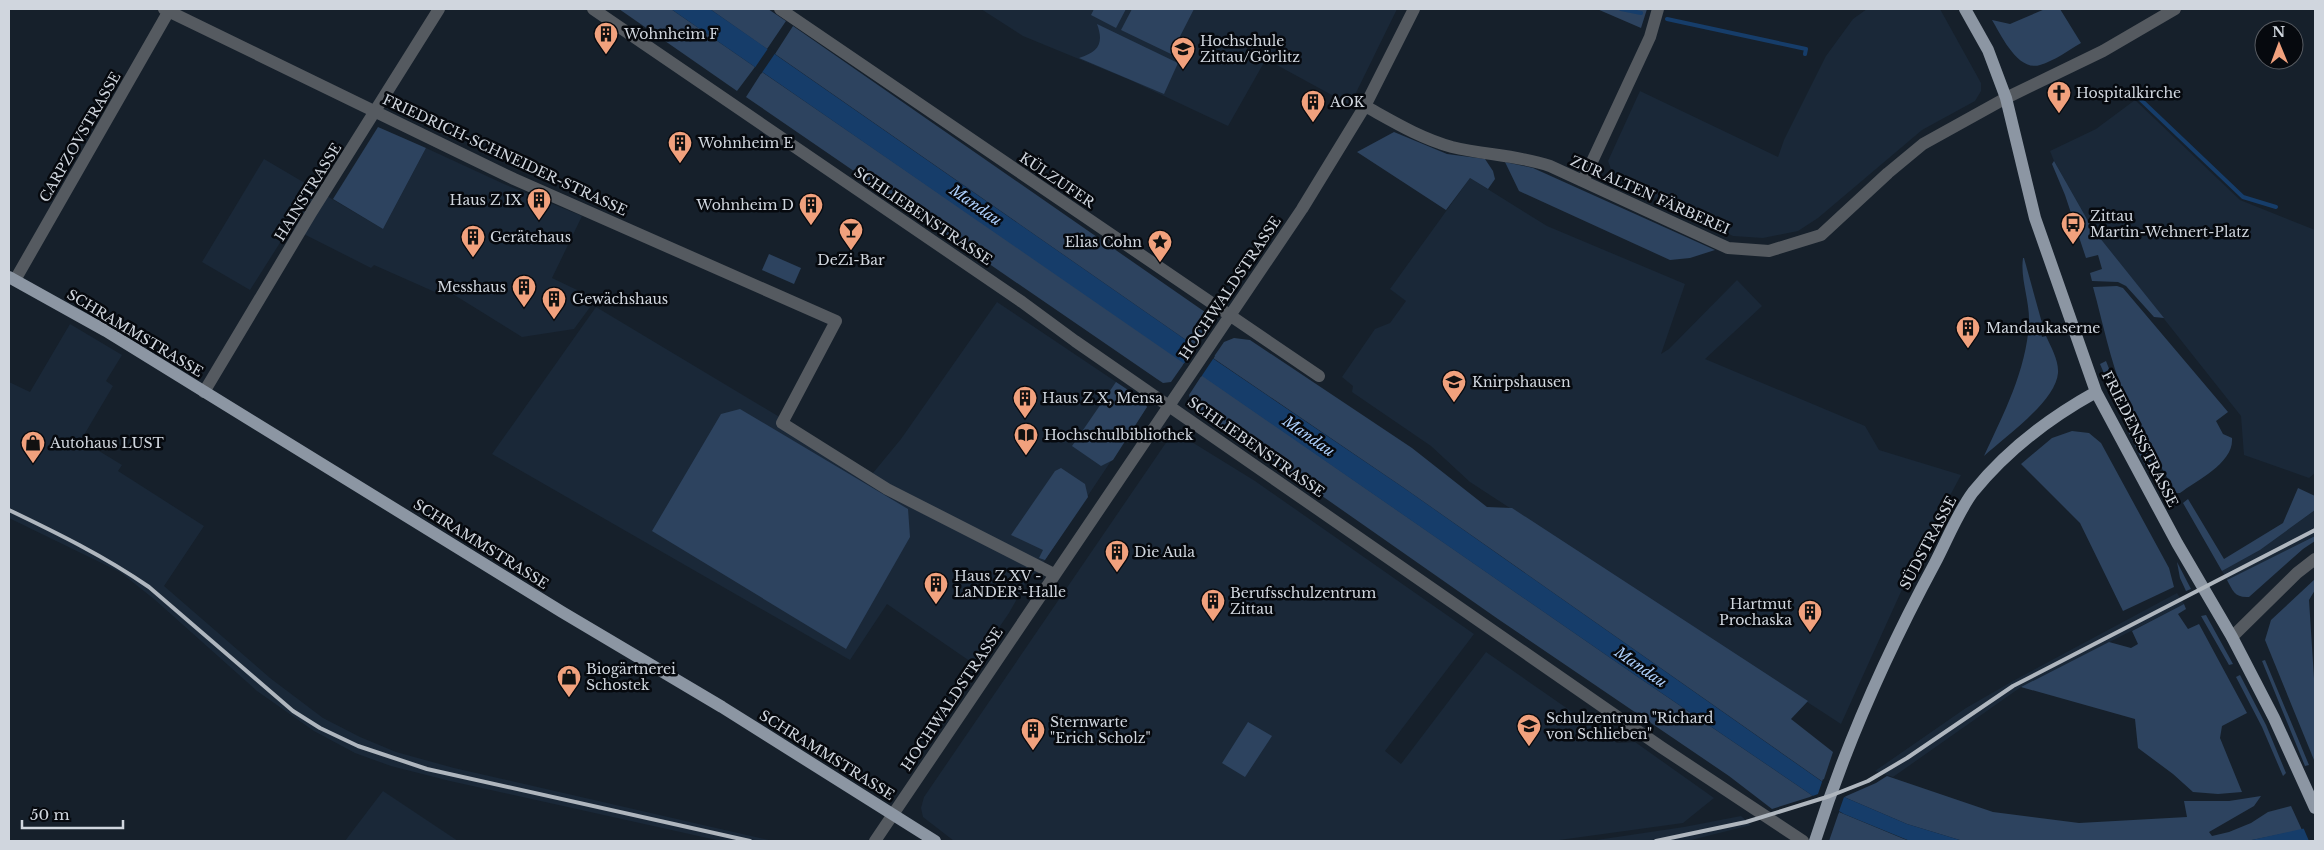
<svg xmlns="http://www.w3.org/2000/svg" width="2324" height="850" viewBox="0 0 2324 850" font-family="'Libre Baskerville',serif">
	<rect width="100%" height="100%" fill="#16202b"/>
	<path fill="#1a2838" d="M981,9H1397L1350,105L1266,59L1228,126L1130,80L1023,36Z
		M1867,9H1940L1981,83V91L1975,101L1922,130L1818,218L1798,231L1763,238L1733,236L1614,178L1608,161L1640,91L1778,157L1784,140L1826,56L1853,19Z
		M2135,100L2240,200L2315,230V473L2309,478L2244,455L2241,416L2092,228L2054,161L2050,151L2096,129Z
		M426,148L504,184L582,216L552,278L596,299L574,329L522,337L448,291L444,296L374,265L371,268L290,227L250,290L202,262L264,159L383,229Z
		M1470,178L1547,226L1685,284L1661,354L1669,349L1737,280L1762,306L1705,359L1865,426L1879,450L1961,475L1914,563L1841,724L1470,482L1431,446L1352,392L1353,386L1342,377L1375,329L1390,323L1406,301L1390,289Z
		M997,302L1143,400L1147,407L1037,572L1028,579L1009,613L974,664L887,604L850,660L492,454L596,307L873,473L901,439Z
		M70,324L122,355L106,381L113,386L81,440L122,465L118,471L204,526L164,586L270,678L323,718L360,737L396,752L454,768L773,841H721L450,781L391,766L355,753L314,731L257,691L154,599L120,572L9,518V382L30,392Z
		M1174,431L1255,481L1474,634L1385,751L1401,764L1486,652L1617,743L1635,742L1714,798L1683,823L1552,841H954L923,817L921,808L924,797Z
		M2315,510V536L2227,580L2222,571L2260,550Z
		M2177,593L2184,604L2021,687L1893,777L1875,771L1966,708L2013,681Z
		M383,791L458,841H345Z
		M1741,816L1751,825L1687,841H1590L1684,827Z"/>
	<path fill="#2d435f" d="M619,9H671L755,67L737,91Z
		M710,9H768L786,21L767,49Z
		M1094,9H1126L1116,28L1091,15Z
		M1132,9H1194L1171,54L1121,30Z
		M1597,9H1647L1641,28Z
		M2045,9H2060L2081,43C2069,50 2054,61 2040,65C2018,72 2001,35 1992,20L2010,24Z
		M1097,24L1178,63L1164,94L1079,58C1099,52 1104,43 1097,24Z
		M793,26L1205,312L1211,319L1210,325L1196,347L775,54Z
		M762,72L1185,362L1171,382L1163,383L1157,379L746,97Z
		M378,127L426,148L383,229L333,199Z
		M1394,132L1447,154L1485,159L1493,171L1495,179L1488,189L1470,178L1446,210L1357,152Z
		M2054,161L2092,228L2164,318L2154,317L2126,286L2118,282L2092,281L2090,273L2102,269L2098,255L2086,258L2065,195L2052,164Z
		M1505,162L1533,168L1715,250L1690,258L1670,260L1519,191Z
		M769,254L801,268L794,284L762,270Z
		M2023,258H2024L2042,323L2039,325L2042,337L2046,336C2051,347 2059,361 2058,373C2056,401 2004,438 1984,456C2004,413 2026,371 2029,323C2030,301 2020,279 2023,258Z
		M2117,286L2123,288L2228,412L2216,421L2223,434L2232,438C2234,463 2197,480 2180,493H2176C2158,461 2138,429 2124,394C2110,360 2103,323 2093,287Z
		M1234,338L1250,340L1412,448L1487,507L1512,508L1808,701L1791,719L1833,752L1823,782L1404,488L1213,358L1224,342Z
		M2106,361L2125,409L2120,411L2100,364Z
		M1202,375L1638,677L1813,796L1772,809L1729,776L1498,619L1192,405L1189,395Z
		M1116,382L1143,400L1147,407L1113,460L1101,466L1072,446Z
		M740,409L908,509L910,537L846,649L652,531L721,414Z
		M2130,423L2171,496C2152,488 2135,444 2125,425Z
		M2072,431L2089,433L2101,443L2169,568L2174,587L2123,611L2080,523L2021,464L2052,438Z
		M1061,468L1085,484L1088,497L1045,560L1039,558L1043,550L1011,535L1055,471Z
		M2298,488L2315,496V510L2260,550L2222,571L2183,503L2188,499L2224,559L2283,523Z
		M2315,536V541L2303,549L2249,597C2235,598 2233,591 2227,580Z
		M2177,562L2191,589L2186,591L2180,578Z
		M2315,579V590L2309,600L2315,694L2314,760L2265,640L2271,620Z
		M2184,604L2186,609L2178,614L2188,629L2199,624L2247,713L2222,726L2220,738L2242,792L2218,794L2193,792L2173,774L2138,748L2135,719L2021,687L2109,642L2131,648L2138,644L2132,631Z
		M2206,615L2233,664L2229,665L2201,616Z
		M2265,660L2309,765L2305,766L2262,661Z
		M2240,675L2266,725L2286,773L2283,776L2262,727L2236,677Z
		M1248,722L1272,736L1245,777L1222,763Z
		M1887,776L1993,812L2079,823L2187,817L2184,801H2229L2261,796L2254,806L2209,832L2212,836L2229,832L2251,823L2268,812L2291,806L2302,830L2247,841H1963L1907,824L1844,797L1876,783Z
		M1839,812L1904,839L1910,841H1829Z"/>
	<path fill="#163d6a" d="M671,9H710L1196,347L1404,488L1844,797L1907,824L1963,841H1910L1844,814L1813,796L1638,677Z
		M2315,826V841H2247Z"/>
	<path fill="#16202b" d="M769,47L776,52L761,74L754,69Z
		M1197,345L1215,356L1201,377L1183,365Z
		M1823,779L1847,795L1844,797L1838,814L1810,797L1818,794Z
		M2315,824V841H2309L2303,827Z"/>
	<g fill="none" stroke-linecap="round" stroke-linejoin="round">
		<path stroke="#163d6a" stroke-width="4" d="M1621,9L1641,13
			M1667,19L1806,49L1805,54
			M2139,98L2243,197L2276,207"/>
		<path stroke="#555a60" stroke-width="12" d="M164,9L514,179L836,321L782,423L887,489L1054,574
			M593,9L1022,302L1075,341L1661,747L1803,841
			M780,9L1319,376
			M1365,106C1394,122 1420,138 1452,147C1485,155 1518,155 1550,166L1728,248L1769,251L1821,235L1888,173L1923,144L2006,98L2103,51L2175,9
			M1583,181L1650,37L1658,9
			M15,280L170,9
			M204,392L311,213L439,9
			M2232,637L2297,573L2315,559
			M875,841L1302,209L1365,106L1414,9"/>
		<path stroke="#8c96a3" stroke-width="12" d="M1965,9L1988,50L2006,98L2035,218L2096,392L2177,543L2232,637L2274,718L2315,808
			M9,277L106,331L562,612L722,707L935,841
			M1815,841C1846,744 1887,652 1935,563C1947,540 1958,512 1973,492C2007,450 2049,418 2096,392"/>
		<path stroke="#afb6be" stroke-width="4" d="M9,510C57,533 104,556 149,587L293,711L320,728L358,746L427,769L750,841
			M1656,841L1746,822L1830,796L1868,781L1907,758L2013,686L2315,530"/>
	</g>
	<defs>
		<symbol id="building-pin" viewBox="-11 -11 22 30"><path d="M0 17L-7.5 6A9.5 9.5 0 1 1 7.5 6Z" fill="#f1a17d" stroke="#06090e"/><path d="M-4-6H4V6H1V3H-1V6H-4ZM-2.5-4.3h1.7v1.8h-1.7ZM.8-4.3h1.7v1.8H.8ZM-2.5-1h1.7V.8h-1.7ZM.8-1h1.7V.8H.8Z" fill="#111"/></symbol>
		<symbol id="university-pin" viewBox="-11 -11 22 30"><path d="M0 17L-7.5 6A9.5 9.5 0 1 1 7.5 6Z" fill="#f1a17d" stroke="#06090e"/><path d="M0-5L7-2L0 1L-7-2ZM-4 1L0 2.5L4 1V4Q0 6-4 4Z" fill="#111"/></symbol>
		<symbol id="church-pin" viewBox="-11 -11 22 30"><path d="M0 17L-7.5 6A9.5 9.5 0 1 1 7.5 6Z" fill="#f1a17d" stroke="#06090e"/><path d="M-1.2-6h2.4v3.5h3.3v2.4h-3.3V6h-2.4V-.1h-3.3v-2.4h3.3Z" fill="#111"/></symbol>
		<symbol id="bus-pin" viewBox="-11 -11 22 30"><path d="M0 17L-7.5 6A9.5 9.5 0 1 1 7.5 6Z" fill="#f1a17d" stroke="#06090e"/><path d="M-5-6H5V4H4V6H2V4H-2V6H-4V4H-5ZM-3.5-4V0h7V-4ZM-3.5 1.2v1.5H-2V1.2ZM2 1.2v1.5H3.5V1.2Z" fill="#111"/></symbol>
		<symbol id="bar-pin" viewBox="-11 -11 22 30"><path d="M0 17L-7.5 6A9.5 9.5 0 1 1 7.5 6Z" fill="#f1a17d" stroke="#06090e"/><path d="M-6-5H6L.8 .8V4.5H3.5V6h-7V4.5H-.8V.8Z" fill="#111"/></symbol>
		<symbol id="sight-pin" viewBox="-11 -11 22 30"><path d="M0 17L-7.5 6A9.5 9.5 0 1 1 7.5 6Z" fill="#f1a17d" stroke="#06090e"/><path d="M0-6L1.8-2.2L6-1.7L2.9 1.2L3.7 5.4L0 3.3L-3.7 5.4L-2.9 1.2L-6-1.7L-1.8-2.2Z" fill="#111"/></symbol>
		<symbol id="school-pin" viewBox="-11 -11 22 30"><path d="M0 17L-7.5 6A9.5 9.5 0 1 1 7.5 6Z" fill="#f1a17d" stroke="#06090e"/><path d="M0-5L7-2L0 1L-7-2ZM-4 1L0 2.5L4 1V4Q0 6-4 4Z" fill="#111"/></symbol>
		<symbol id="library-pin" viewBox="-11 -11 22 30"><path d="M0 17L-7.5 6A9.5 9.5 0 1 1 7.5 6Z" fill="#f1a17d" stroke="#06090e"/><path d="M-6-4Q-3-5.5-.7-3.5V5Q-3 3-6 4ZM6-4Q3-5.5 .7-3.5V5Q3 3 6 4Z" fill="#111"/></symbol>
		<symbol id="shop-pin" viewBox="-11 -11 22 30"><path d="M0 17L-7.5 6A9.5 9.5 0 1 1 7.5 6Z" fill="#f1a17d" stroke="#06090e"/><path d="M-5-2.5h2.3a2.7 3.5 0 0 1 5.4 0H5L5.5 6h-11ZM-1.5-2.5h3a1.5 2.3 0 0 0-3 0Z" fill="#111"/></symbol>
	</defs>
	<g fill-rule="evenodd">
		<use href="#building-pin" x="592" y="20" width="28" height="38"/>
		<use href="#university-pin" x="1169" y="35" width="28" height="38"/>
		<use href="#church-pin" x="2045" y="79" width="28" height="38"/>
		<use href="#building-pin" x="1299" y="88" width="28" height="38"/>
		<use href="#building-pin" x="666" y="129" width="28" height="38"/>
		<use href="#building-pin" x="525" y="186" width="28" height="38"/>
		<use href="#building-pin" x="797" y="191" width="28" height="38"/>
		<use href="#bus-pin" x="2059" y="210" width="28" height="38"/>
		<use href="#bar-pin" x="837" y="216" width="28" height="38"/>
		<use href="#building-pin" x="459" y="223" width="28" height="38"/>
		<use href="#sight-pin" x="1146" y="228" width="28" height="38"/>
		<use href="#building-pin" x="510" y="273" width="28" height="38"/>
		<use href="#building-pin" x="540" y="285" width="28" height="38"/>
		<use href="#building-pin" x="1954" y="314" width="28" height="38"/>
		<use href="#school-pin" x="1440" y="368" width="28" height="38"/>
		<use href="#building-pin" x="1011" y="384" width="28" height="38"/>
		<use href="#library-pin" x="1012" y="421" width="28" height="38"/>
		<use href="#shop-pin" x="19" y="429" width="28" height="38"/>
		<use href="#building-pin" x="1103" y="538" width="28" height="38"/>
		<use href="#building-pin" x="922" y="570" width="28" height="38"/>
		<use href="#building-pin" x="1199" y="587" width="28" height="38"/>
		<use href="#building-pin" x="1796" y="598" width="28" height="38"/>
		<use href="#shop-pin" x="555" y="663" width="28" height="38"/>
		<use href="#school-pin" x="1515" y="712" width="28" height="38"/>
		<use href="#building-pin" x="1019" y="716" width="28" height="38"/>
	</g>
	<g text-anchor="middle" dominant-baseline="central" stroke-width="5" stroke-linejoin="round" paint-order="stroke">
		<g font-size="14" fill="#d0d6de" stroke="#06090e" text-anchor="start">
			<text x="624" y="34">Wohnheim F</text>
			<text x="1200" y="41">Hochschule<tspan x="1200" dy="16">Zittau/Görlitz</tspan></text>
			<text x="2076" y="93">Hospitalkirche</text>
			<text x="1330" y="102">AOK</text>
			<text x="698" y="143">Wohnheim E</text>
			<text x="522" y="200" text-anchor="end">Haus Z IX</text>
			<text x="794" y="205" text-anchor="end">Wohnheim D</text>
			<text x="2090" y="216">Zittau<tspan x="2090" dy="16">Martin-Wehnert-Platz</tspan></text>
			<text x="490" y="237">Gerätehaus</text>
			<text x="1142" y="242" text-anchor="end">Elias Cohn</text>
			<text x="851" y="260" text-anchor="middle">DeZi-Bar</text>
			<text x="506" y="287" text-anchor="end">Messhaus</text>
			<text x="572" y="299">Gewächshaus</text>
			<text x="1986" y="328">Mandaukaserne</text>
			<text x="1472" y="382">Knirpshausen</text>
			<text x="1042" y="398">Haus Z X, Mensa</text>
			<text x="1044" y="435">Hochschulbibliothek</text>
			<text x="50" y="443">Autohaus LUST</text>
			<text x="1134" y="552">Die Aula</text>
			<text x="954" y="576">Haus Z XV -<tspan x="954" dy="16">LaNDER³-Halle</tspan></text>
			<text x="1230" y="593">Berufsschulzentrum<tspan x="1230" dy="16">Zittau</tspan></text>
			<text x="1792" y="604" text-anchor="end">Hartmut<tspan x="1792" dy="16">Prochaska</tspan></text>
			<text x="586" y="669">Biogärtnerei<tspan x="586" dy="16">Schostek</tspan></text>
			<text x="1546" y="718">Schulzentrum "Richard<tspan x="1546" dy="16">von Schlieben"</tspan></text>
			<text x="1050" y="722">Sternwarte<tspan x="1050" dy="16">"Erich Scholz"</tspan></text>
		</g>
		<g font-size="14" fill="#d0d6de" stroke="#06090e">
			<text transform="translate(80 137) rotate(-60)">CARPZOVSTRASSE</text>
			<text transform="translate(505 155) rotate(25)">FRIEDRICH-SCHNEIDER-STRASSE</text>
			<text transform="translate(1057 180) rotate(34)">KÜLZUFER</text>
			<text transform="translate(308 192) rotate(-58)">HAINSTRASSE</text>
			<text transform="translate(1650 195) rotate(24)">ZUR ALTEN FÄRBEREI</text>
			<text transform="translate(923 216) rotate(34)">SCHLIEBENSTRASSE</text>
			<text transform="translate(1230 288) rotate(-56)">HOCHWALDSTRASSE</text>
			<text transform="translate(135 333) rotate(31)">SCHRAMMSTRASSE</text>
			<text transform="translate(2140 439) rotate(63)">FRIEDENSSTRASSE</text>
			<text transform="translate(1256 447) rotate(35)">SCHLIEBENSTRASSE</text>
			<text transform="translate(1928 543) rotate(-62)">SÜDSTRASSE</text>
			<text transform="translate(481 544) rotate(32)">SCHRAMMSTRASSE</text>
			<text transform="translate(952 699) rotate(-56)">HOCHWALDSTRASSE</text>
			<text transform="translate(827 755) rotate(32)">SCHRAMMSTRASSE</text>
		</g>
		<g font-size="15" font-style="italic" fill="#adcffb" stroke="#06090e">
			<text transform="translate(976 205) rotate(35)">Mandau</text>
			<text transform="translate(1309 436) rotate(35)">Mandau</text>
			<text transform="translate(1641 667) rotate(35)">Mandau</text>
		</g>
	</g>
	<rect width="2324" height="850" fill="none" stroke="#d0d6de" stroke-width="20"/>
	<g transform="translate(2279 45) rotate(359)"><circle r="24" fill="#06090e" stroke="#575b61"/>
	<path d="M0-4L9 19L0 12L-9 19Z" fill="#f1a17d"/>
	<text y="-8" font-size="14" font-weight="bold" text-anchor="middle" fill="#d0d6de">N</text>
	</g>
	<path d="M22 820v8h101v-8" fill="none" stroke="#d0d6de" stroke-width="2.5"/>
	<text x="30" y="820" font-size="15" fill="#d0d6de" stroke="#06090e" stroke-width="4" paint-order="stroke">50 m</text>
</svg>
